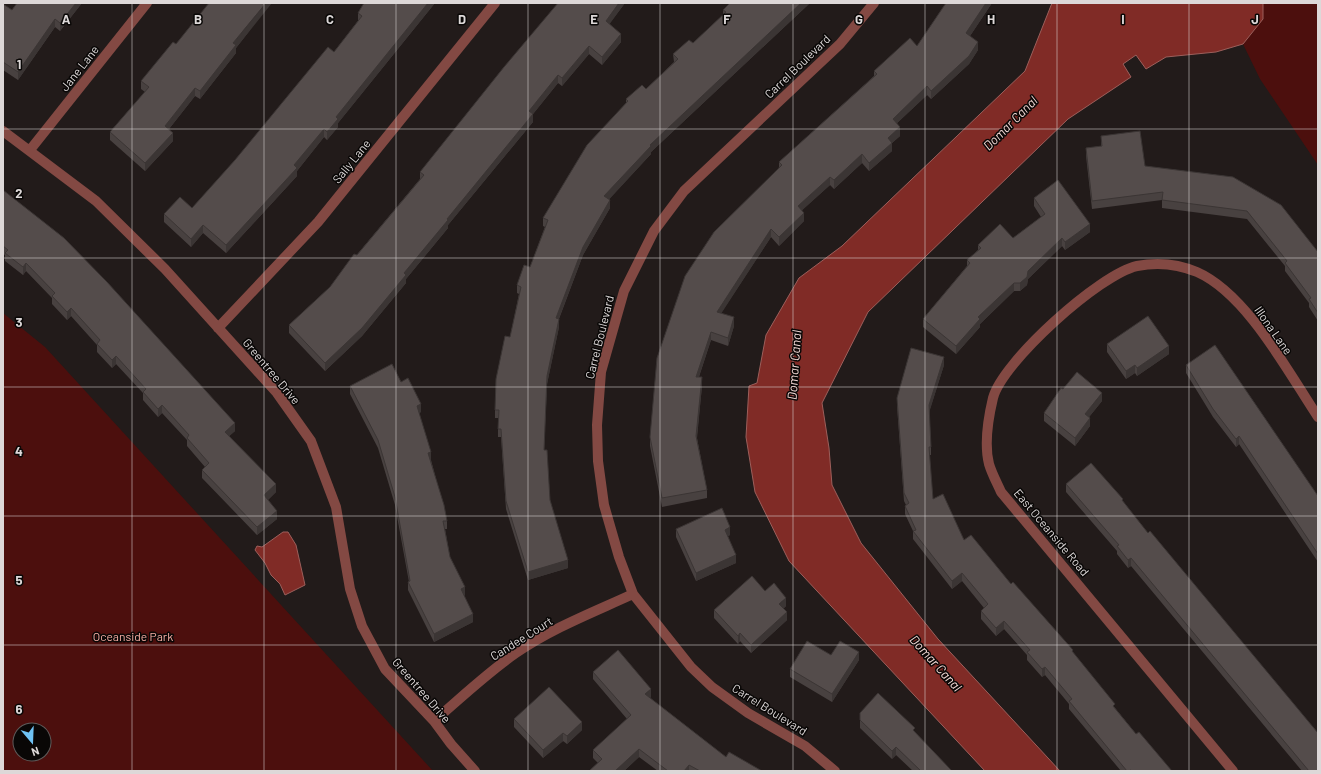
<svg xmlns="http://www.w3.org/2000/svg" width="1321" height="774" viewBox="0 0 1321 774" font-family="Barlow,sans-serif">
	<rect width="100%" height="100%" fill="#221b1a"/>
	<path fill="#4c0f0d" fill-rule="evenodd" d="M1263,3H1318V165L1260,79L1243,44L1263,19Z
		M3,313L45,347L433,771H3ZM20,730H44V754H20Z"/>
	<path fill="#802b26" stroke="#9c5f5b" d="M1052,3H1263V19L1243,44L1216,52L1166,57L1146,69L1136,55L1123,64L1131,77L1068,119L868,312L822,403L829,448L832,485L861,543L938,639L1060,771H985L789,561L755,492L746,437L749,386L757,383L766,335L799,278L842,246L1025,71Z
		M283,532H288L296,545L305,585L285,595L280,584L271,575L265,563L255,550L257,546L262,547Z"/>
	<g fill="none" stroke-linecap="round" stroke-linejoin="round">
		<path stroke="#834943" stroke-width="10" d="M3,131L96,201L165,269L277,393L311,441L336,507L350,589L362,626L385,669L434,721L451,744L475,771
			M30,150L147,3
			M218,328L318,222L495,3
			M434,721C461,698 487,673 516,653C552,628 594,612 633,594
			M835,771L805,746L748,713L712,687L691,667L633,594L619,557L604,505L598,461L597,425L601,372L624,291L654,231L684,191L840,44L874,3
			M1233,771L1001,492C997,483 992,474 989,464C984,444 988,419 993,398C1002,362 1100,274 1137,266C1157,262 1178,264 1197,272C1247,294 1288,372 1318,417"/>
	</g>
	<path fill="#484140" d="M17,3H82L60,31L55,27L18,80L3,70V4L12,10Z
		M364,3H435L338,123V127L327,140L324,137L297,171V176L226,253L203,233L191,247L164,222V214L192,208L334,52L358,21V13Z
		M625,3L609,24L621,42L602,65L589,54L562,86L558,83L533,114V122L448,225V228L406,279V283L362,336L325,371L289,333V325L330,287L420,179V172Z
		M810,3L651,152V154L609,199L610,208L583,255L559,319V327L547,384L544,450L550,500L568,568L528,580L506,509L501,437H498V418H495V410L519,294L517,293V285L530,267L545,227L543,226V218L626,103V99L646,89L674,62L673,54L693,43L723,15V10Z
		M946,3H992L970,36L978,50L969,64L931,99L927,95L897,123L900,136L892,143V151L869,171L862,163L834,189L830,185L802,210L804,221L779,246L771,237L721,313L734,326L728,346L711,340L699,377L702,386L697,438L707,490V498L662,507L650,446V437L779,167V162L874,76V71L917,46Z
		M250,30L236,48V53L200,99L195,96L169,129L173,141L145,171L110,140V132L145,92L141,89V81L176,44Z
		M1101,136L1145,166L1233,177L1318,252V321L1309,307V303L1285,271V266L1247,219L1162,208V200L1092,209L1086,156V148L1101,146Z
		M3,190L235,431L229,436L276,492L268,500L277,519L257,535L202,478V470L205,467L187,446V440L162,413L158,417L143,400V393L116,364L112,368L97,352V345L71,316L67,320L52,304V298L26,271L23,275L5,261V255L3,254Z
		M1034,198L1090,232L1065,250L1062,246L1028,279L1027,285L1020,291H1014L980,324V327L956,354L923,327V319L967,266V260L978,250V245L1013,238L1041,217L1034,206Z
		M1107,344L1169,354L1137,376L1135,373L1126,379L1107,352Z
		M944,365L929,412L931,447V455H929L933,499L964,540L1011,584L1073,653L1115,708L1136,734L1172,771H1121L1069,709V704L1045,675L1042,677L1027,660V655L1004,629L996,636L981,619V611L984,608L962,581L952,589L913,539V531L905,514V506L906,505L904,501L897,406V398Z
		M1186,365L1318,496V562L1239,444L1236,447L1213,417L1186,373Z
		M401,382L421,412L419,413L431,460L447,521V529H445L450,557L465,595H464L473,622L434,642L408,590V582H409L395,505L378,448L350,394V386Z
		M1102,401L1089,417L1090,426L1075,446L1044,421V413Z
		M1066,484L1123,502L1318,771H1302L1131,566L1128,568L1117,554V551L1066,492Z
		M676,529L730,535L728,536L736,563L696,581L676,537Z
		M765,591L786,606L783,609L787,620L751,653L740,641L738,644L714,618V610Z
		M831,655L859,660L832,702L790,677V669Z
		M593,672L651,697L650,698L726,757L762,771H658L639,757L624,771H589L598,763L593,758V750L627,719L593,679Z
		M860,713L915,733L952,771H913L896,755L892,759L860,728Z
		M514,719L582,730L567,744L563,741L543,758L514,727Z"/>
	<path fill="#3b3534" d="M76,3H82L60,31V23Z
		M266,3H272L236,48V53L200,99V91L233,43Z
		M428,3H435L338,123V127L327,140V132L336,117Z
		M619,3H625L606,29V21Z
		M801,3H810L651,152V154L604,205V196L650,145Z
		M986,3H992L966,42V33Z
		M55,19V27L18,80V72Z
		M621,34V42L602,65V57Z
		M978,42V50L969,64L931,99V91Z
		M589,46V54L562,86V78Z
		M558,75V83L529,119V111Z
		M927,86V95L893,127V119Z
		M195,88V96L165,134V126Z
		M533,114V122L448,225V228L406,279V283L362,336L325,371V363L404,273L447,219Z
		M900,127V136L892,143V151L869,171V163L888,138Z
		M324,129V137L297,171V176L226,253V245Z
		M173,133V141L145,171V163Z
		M862,154V163L834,189V180Z
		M830,177V185L798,214V206Z
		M610,200V208L583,255L556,326V318L583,247Z
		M804,213V221L779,246V237Z
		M1090,224V232L1065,250V242Z
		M203,225V233L191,247V239Z
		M771,229V237L717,320V312Z
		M1062,238V246L1028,279L1027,285L1020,291V283L1028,271Z
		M26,263V271L23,275V267Z
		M1014,283V291L980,324V327L956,354V346L978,317Z
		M71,308V316L67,320V312Z
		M734,317V326L728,346V338Z
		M559,319V327L547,384L544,458L547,376Z
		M711,332V340L696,385V377Z
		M1169,346V354L1137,376V368Z
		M116,356V364L112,368V360Z
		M944,357V365L929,413V405Z
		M1135,365V373L1126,379V371Z
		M702,377V386L696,444V436Z
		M1102,393V401L1085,422V414Z
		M421,404V412L417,414V406Z
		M162,405V413L158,417V409Z
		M1090,418V426L1075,446V438Z
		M235,423V431L225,440V432Z
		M1239,436V444L1236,447V439Z
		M431,452V460L428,461V453Z
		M276,484V492L264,503V495Z
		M277,511V519L257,535V527Z
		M730,527V535L725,538V530Z
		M736,555V563L696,581V573Z
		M1131,558V566L1128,568V560Z
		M568,560V568L528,580V572Z
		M962,573V581L952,589V581Z
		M465,587V595L461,597V589Z
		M786,598V606L779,612V604Z
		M787,612V620L751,653V645Z
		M473,614V622L434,642V634Z
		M1004,621V629L996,636V628Z
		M740,633V641L738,644V636Z
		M859,652V660L832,702V694Z
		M1045,667V675L1042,677V669Z
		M651,689V697L645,702V694Z
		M582,722V730L567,744V736Z
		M563,733V741L543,758V750Z
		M896,747V755L892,759V751Z
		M639,749V757L624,771H615Z
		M689,765V771H684Z"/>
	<path fill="#544c4b" stroke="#3b3534" d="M17,3H76L60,23L55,19L18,72L3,62V4L12,10Z
		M209,3H266L233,43L236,45L200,91L195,88L165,126L173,133L145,163L110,132L149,87L141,81L173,42L176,44Z
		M364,3H428L336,117L338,119L327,132L324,129L294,165L297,168L226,245L203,225L191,239L164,214L180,197L192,208L235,160L328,47L334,52L362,16L358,13Z
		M558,3H619L606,21L621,34L602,57L589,46L562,78L558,75L529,111L533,114L447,219L448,220L404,273L406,275L362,328L325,363L289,325L330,287L354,254L357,255L424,175L420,172L504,67Z
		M730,3H801L650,145L651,146L604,196L610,200L583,247L556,318L559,319L547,376L544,450H547L550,500L568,560L528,572L506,501L501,429H498L499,410H495L496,379L505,336L510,337L521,287L517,285L524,265L530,267L548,220L543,218L587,145L628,101L626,99L642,85L646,89L678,59L673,54L689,40L693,43L726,12L723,10Z
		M946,3H986L966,33L978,42L969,56L931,91L927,86L893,119L900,127L888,138L892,143L869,163L862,154L834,180L830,177L798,206L804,213L779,237L771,229L717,312L734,317L728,338L711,332L696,377H702L696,436L707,490L662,498L650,437L657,358L685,276L714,232L782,165L779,162L877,74L874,71L910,38L917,46Z
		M1140,131L1145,166L1233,177L1281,205L1318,252V313L1309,299L1311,298L1285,263L1287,261L1247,211L1162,200L1163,192L1092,201L1086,148L1102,146L1101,136Z
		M1058,180L1090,224L1065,242L1062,238L1028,271L1027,277L1020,283H1014L978,317L980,319L956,346L923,319L970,263L967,260L981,248L978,245L1000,224L1013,238L1045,214L1034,198Z
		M3,190L64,238L107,282L235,423L225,432L276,484L264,495L277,511L257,527L202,470L209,463L187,438L189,435L162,405L158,409L143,392L146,389L116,356L112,360L97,344L100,340L71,308L67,312L52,296L55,293L26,263L23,267L5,253L8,250L3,246Z
		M1148,316L1169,346L1137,368L1135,365L1126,371L1107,344Z
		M1215,345L1318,496V554L1239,436L1236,439L1213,409L1186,365Z
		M911,348L944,357L929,405L931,447H929L933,499L943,494L964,540L971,535L1011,584L1013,582L1073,650L1072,651L1115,704L1113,706L1136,734L1139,732L1172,771H1131V770L1129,771H1127L1069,701L1072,699L1045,667L1042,669L1027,652L1030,650L1004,621L996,628L981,611L988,604L962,573L952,581L913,531L916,530L905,506L909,503L904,493L897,398Z
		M392,364L401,382L408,378L421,404L417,406L431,452L428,453L444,505L447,521H443L450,557L465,587L461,589L473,614L434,634L408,582L410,581L395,497L378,440L350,386Z
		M1077,372L1102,393L1085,414L1090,418L1075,438L1044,413L1061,388L1063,389Z
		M1091,463L1123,499L1122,500L1148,533L1150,531L1318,733V771H1309L1131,558L1128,560L1117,546L1119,545L1066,484Z
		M722,508L730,527L725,530L736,555L696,573L676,529Z
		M752,576L765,591L774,583L786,598L779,604L787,612L751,645L740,633L738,636L714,610Z
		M807,641L831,655L840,641L859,652L832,694L790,669Z
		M618,650L651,689L645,694L726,757L729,752L762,771H700L689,765L684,771H668L639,749L615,771H589L602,759L593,750L631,715L593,672Z
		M549,687L582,722L567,736L563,733L543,750L514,719Z
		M878,693L915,728L913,730L952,771H921L896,747L892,751L860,720V713Z"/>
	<path fill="none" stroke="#ddd8d8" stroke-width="1" stroke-opacity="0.55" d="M132,3V771M264,3V771M396,3V771M528,3V771M660,3V771M793,3V771M925,3V771M1057,3V771M1189,3V771M3,129H1318M3,258H1318M3,387H1318M3,516H1318M3,645H1318"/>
	<g text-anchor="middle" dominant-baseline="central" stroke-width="3" stroke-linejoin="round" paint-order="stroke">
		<g font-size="12" fill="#ddd8d8" stroke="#090706">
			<text transform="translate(797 66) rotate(-44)">Carrel Boulevard</text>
			<text transform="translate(79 68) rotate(-52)">Jane Lane</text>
			<text transform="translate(351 161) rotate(-51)">Sally Lane</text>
			<text transform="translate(1274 330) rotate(55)">Illona Lane</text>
			<text transform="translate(599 337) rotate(-76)">Carrel Boulevard</text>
			<text transform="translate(272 371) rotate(50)">Greentree Drive</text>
			<text transform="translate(1052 532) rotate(50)">East Oceanside Road</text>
			<text transform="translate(521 638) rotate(-32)">Candee Court</text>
			<text transform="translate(422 690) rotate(49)">Greentree Drive</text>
			<text transform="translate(770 709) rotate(32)">Carrel Boulevard</text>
		</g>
		<g font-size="12" fill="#f9afa5" stroke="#090706">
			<text x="133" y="636">Oceanside Park</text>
		</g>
		<g font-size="13" font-style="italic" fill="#f6dbd8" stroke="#090706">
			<text transform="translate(1010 123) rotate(-45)">Domar Canal</text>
			<text transform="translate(794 365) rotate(-86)">Domar Canal</text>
			<text transform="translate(936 663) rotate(48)">Domar Canal</text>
		</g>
	</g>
	<g font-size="13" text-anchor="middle" font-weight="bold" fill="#ddd8d8" stroke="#090706" stroke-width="3" stroke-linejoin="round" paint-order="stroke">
		<text x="66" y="24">A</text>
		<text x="198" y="24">B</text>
		<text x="330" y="24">C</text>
		<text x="462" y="24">D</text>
		<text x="594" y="24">E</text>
		<text x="727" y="24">F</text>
		<text x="859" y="24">G</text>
		<text x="991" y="24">H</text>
		<text x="1123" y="24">I</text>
		<text x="1255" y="24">J</text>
		<text x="19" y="69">1</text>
		<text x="19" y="198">2</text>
		<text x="19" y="327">3</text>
		<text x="19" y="456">4</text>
		<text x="19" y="585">5</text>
		<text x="19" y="714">6</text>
	</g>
	<rect width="1321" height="774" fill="none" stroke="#ddd8d8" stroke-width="8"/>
	<g transform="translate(32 742) rotate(161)"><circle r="19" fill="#090706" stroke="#5e5b5a"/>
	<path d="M0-3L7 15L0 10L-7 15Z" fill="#6fc2f4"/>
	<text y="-6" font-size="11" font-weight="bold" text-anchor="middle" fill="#ddd8d8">N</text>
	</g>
</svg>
